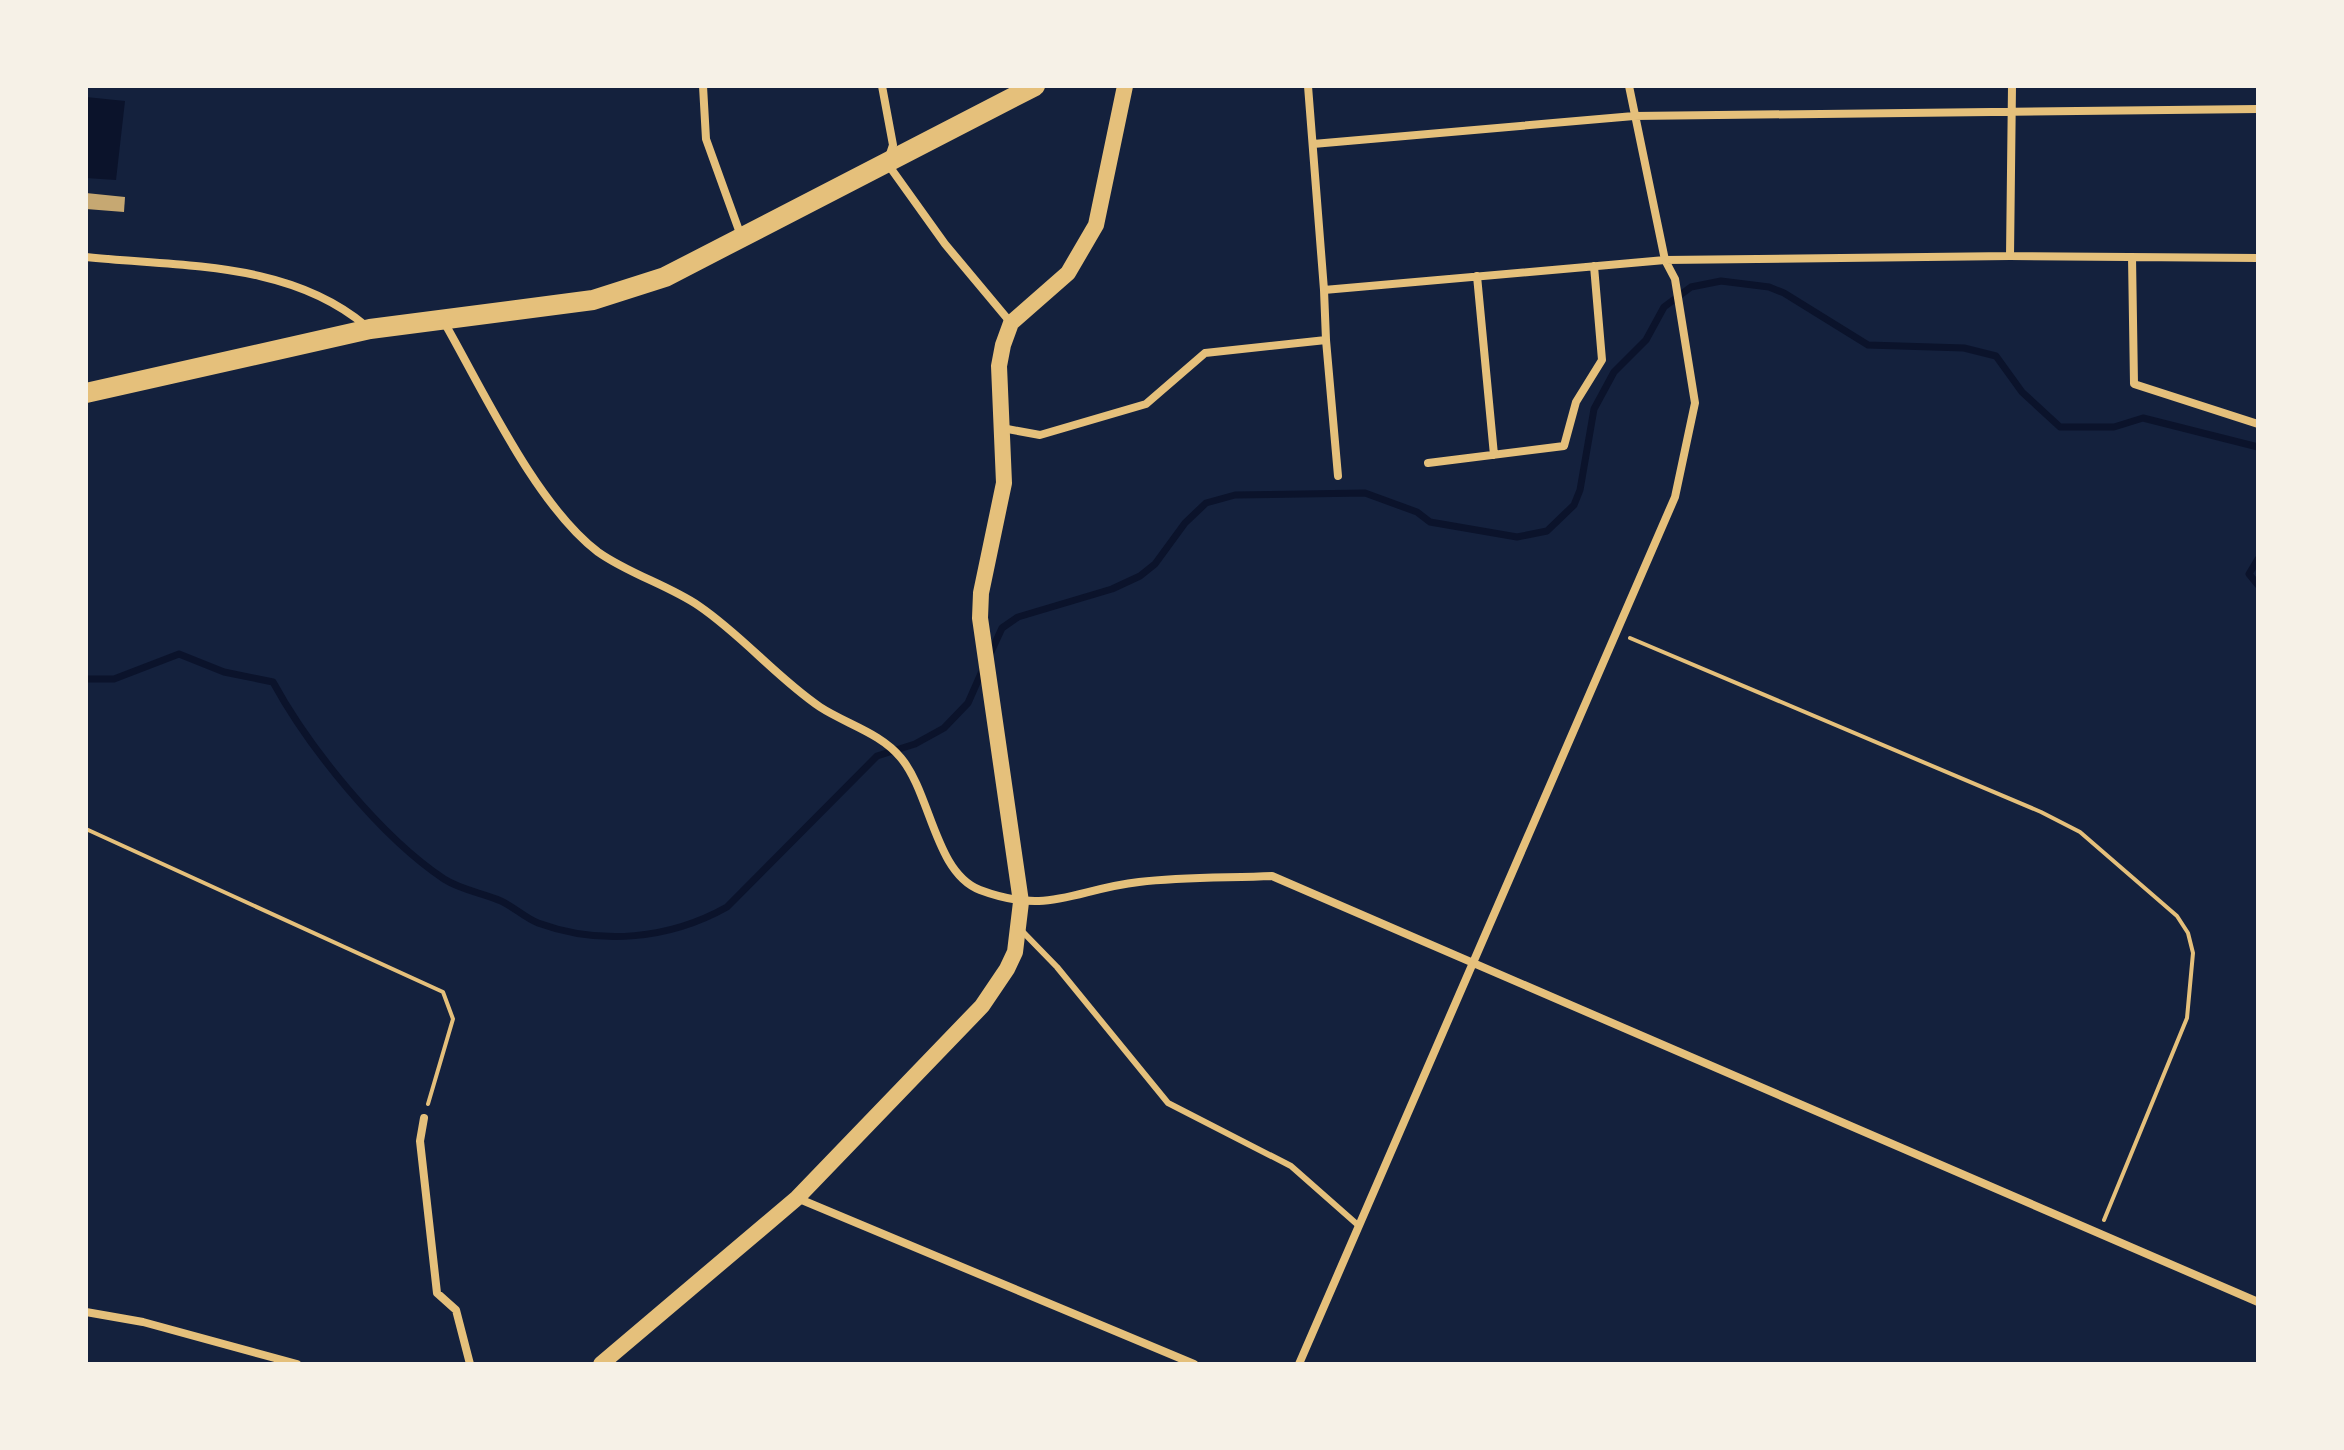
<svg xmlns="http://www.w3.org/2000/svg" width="2344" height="1450" viewBox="0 0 2344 1450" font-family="'Roboto Condensed',sans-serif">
	<rect width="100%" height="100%" fill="#14213d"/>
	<path fill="#0b132b" d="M86,97L125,101L116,180L86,178Z"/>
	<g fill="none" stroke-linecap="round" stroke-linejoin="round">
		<path stroke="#0b132b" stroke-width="7" d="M2258,559L2249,574L2258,585
			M990,654L1002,628L1018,617L1112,589L1140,576L1155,564L1185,523L1206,503L1235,495L1365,493L1417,512L1430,522L1517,537L1547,531L1574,505L1580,490L1594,409L1614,372L1646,340L1664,307L1691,287L1721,281L1769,287L1784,293L1868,345L1964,348L1996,356L2022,392L2060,427H2114L2143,418L2258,447
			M86,679H114L179,654L224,672L273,682C309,748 381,837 444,879C461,890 483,893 501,901C514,907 525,918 538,923C601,946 670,939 727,907L877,756L915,744L944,728L968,703L983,669"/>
	</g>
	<path fill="#c6a872" d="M86,193L125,197L124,212L86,209Z"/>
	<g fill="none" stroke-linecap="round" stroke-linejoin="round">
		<path stroke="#e5c07b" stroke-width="4" d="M1630,638L2041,812L2080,832L2177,916L2188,933L2193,953L2187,1018L2104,1220
			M86,829L443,992L453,1019L428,1104"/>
		<path stroke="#e5c07b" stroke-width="6" d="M1020,929L1057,967L1168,1103L1291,1166L1359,1226"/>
		<path stroke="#e5c07b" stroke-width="8" d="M703,86L706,139L741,236
			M882,86L893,145L887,163L945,244L1011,323
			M1308,86L1324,290L1665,260L2010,256L2258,258
			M1313,144L1634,116L2258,109
			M2010,256L2012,86
			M86,257C182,267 289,261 366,326
			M2132,257L2134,384L2258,424
			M1477,276L1494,455
			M444,322C483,390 536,505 598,552C629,574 668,585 699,606C743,636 776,677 820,707C846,724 881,733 901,758C931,794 935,873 980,890C1049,916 1075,889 1139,882C1183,877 1228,878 1272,876L2258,1302
			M1326,340L1338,476
			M1002,428L1040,435L1146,404L1205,353L1326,340L1324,290
			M1428,463L1564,446L1576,402L1602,360L1594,266
			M424,1118L420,1141L437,1293L456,1310L470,1364
			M797,1198L1194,1364
			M86,1312L143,1322L297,1364
			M1299,1364L1675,497L1695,403L1675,279L1665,260L1629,86"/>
		<path stroke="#e5c07b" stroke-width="16" d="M601,1364L797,1198L982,1006L1007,969L1015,952L1021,902L980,618L981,593L1004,483L999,366L1003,345L1011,323L1068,273L1096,225L1125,86"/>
		<path stroke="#e5c07b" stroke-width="20" d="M86,393L370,329L593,300L665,277L1035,86"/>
	</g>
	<rect width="2344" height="1450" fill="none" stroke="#f6f1e7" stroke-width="176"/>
</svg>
